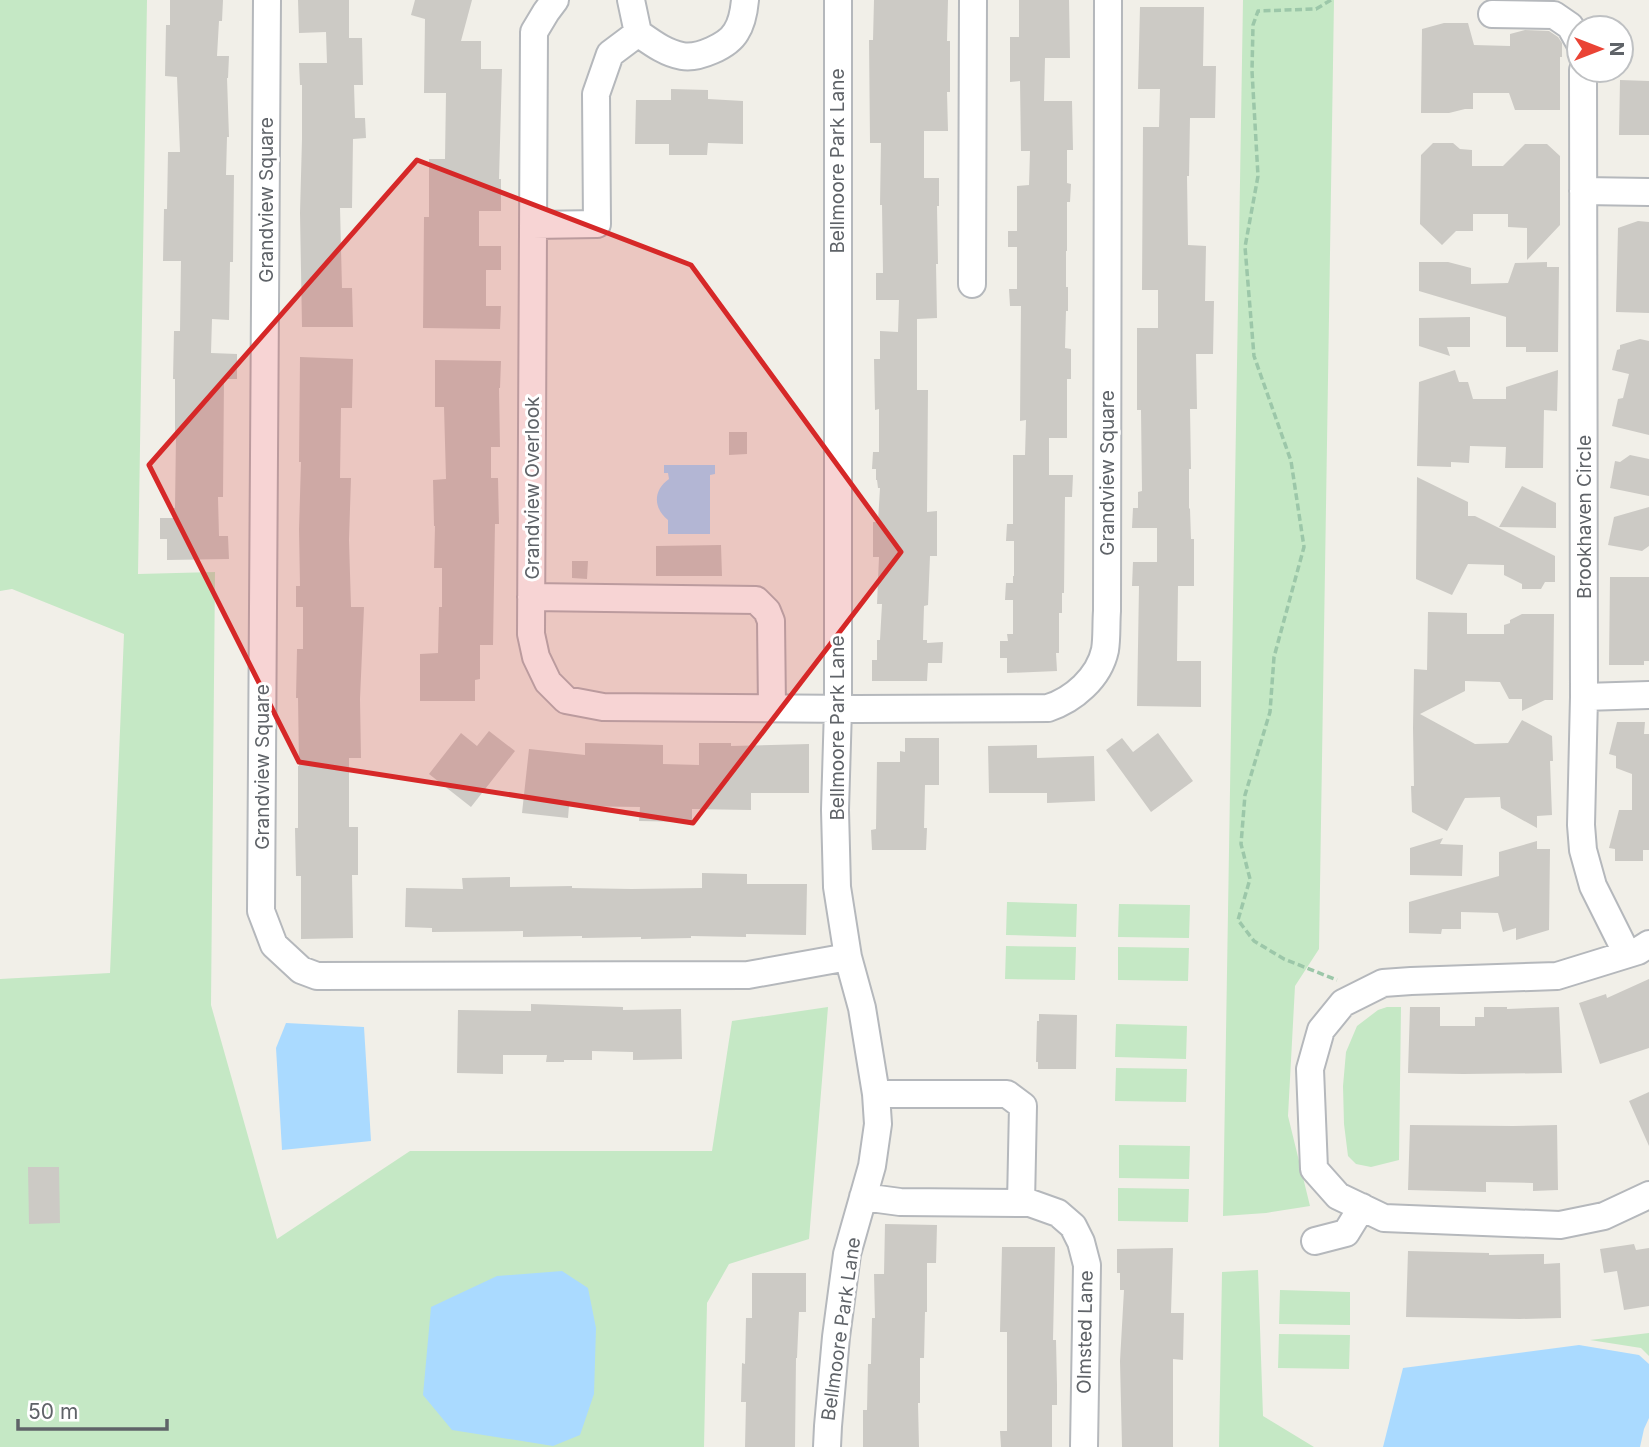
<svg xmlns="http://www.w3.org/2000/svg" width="1649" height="1447" viewBox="0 0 1649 1447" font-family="Inter,sans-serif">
	<rect width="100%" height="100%" fill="#f1efe8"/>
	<path fill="#c5e8c5" d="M0,0H147L138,574L215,572L211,1005L277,1239L410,1151H712L732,1021L828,1007L809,1239L729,1264L707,1303L704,1447H0V979L110,973L124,634L12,589L0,591Z
		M1243,0H1334L1319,949L1295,986L1288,1116L1310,1206L1266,1213L1223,1216Z
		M1007,902L1077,904L1076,937L1006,935Z
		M1119,904L1190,905L1189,938L1118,937Z
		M1006,946L1076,947L1075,980L1005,979Z
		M1118,947L1189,948L1188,981L1118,980Z
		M1387,1007H1401L1399,1160L1371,1167L1356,1164L1348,1156L1344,1124L1343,1086L1346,1052L1357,1026L1378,1010Z
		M1116,1024L1187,1026L1186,1059L1115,1057Z
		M1116,1068L1187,1069L1186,1102L1115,1101Z
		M1119,1145L1190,1146L1189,1179L1119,1178Z
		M1118,1188L1189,1189L1188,1222L1118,1221Z
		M1258,1270L1263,1416L1314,1447H1219L1222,1272Z
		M1280,1290L1350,1292V1325L1279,1324Z
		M1649,1333V1356L1641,1348L1590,1340Z
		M1279,1334L1350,1335L1349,1369L1278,1368Z"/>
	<path fill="#aadaff" d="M664,465H715V474L710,475V534H668V520C653,508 653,490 669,479L668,473H664Z
		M286,1023L364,1027L371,1141L282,1150L276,1048Z
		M562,1271L588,1288L596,1328L594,1394L580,1435L553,1446L452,1430L423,1395L431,1307L497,1276Z
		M1579,1345L1639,1355L1649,1364V1418L1644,1429L1640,1447H1383L1403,1368Z"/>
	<path fill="#cccac5" d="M170,0H223L222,21H219L217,56H229L228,78H227L229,137H227L226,175H234L233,262H230L229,320L212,319L211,353L237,354V379H224L223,497H218L219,536H228L229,559L167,560V539H160V518H173V508H175L176,435H175V379H173L174,331H180L181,261H163L164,209H167L168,152H180L177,77L165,76L166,25H170Z
		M298,0H349V38H362L363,85H354L355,118H365L366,138L353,139L352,208H340L342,288H352L353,327H302L300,213L302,139V85H300L299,63H327L326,32L299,33Z
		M415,0H472L461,41H481V69H502L499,179H501V211H479V246H501V270H486V306H501L500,329L423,328L424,217H429V159H445L446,93H424L425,19L411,15Z
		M874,0H948L947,41H950V92H947L948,131H924V178H939V206H937L938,264H936L937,318L917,319V390H928L927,512L937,511V556H930L928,605L924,606L923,640H927V643L943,642L942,663H928L927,681H872V660H877V640H880L882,604H877L879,557H873V522H878L880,488H878L877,480H876V469H872L873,452H879V409L875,410L874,359H880V331L898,332L899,300H876V273H883L882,205H880L881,143H870L869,40H873Z
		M1019,0H1069L1070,58H1045L1044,101H1072L1073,150H1067V183L1071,184L1070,202H1067V251H1066V287H1068V311H1066L1065,348L1071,349V379H1067V438H1049V475H1073L1072,497H1065L1064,593H1062V613H1059V653H1056L1057,671L1007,673V658H1000V641H1008L1007,634H1013V600H1005L1006,583H1013V576H1014V541H1006L1007,524H1013V455H1025L1026,420L1020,421L1021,306H1010L1009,289H1017V247H1008V231H1017V186L1029,185L1030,151H1021L1020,81L1010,82V37H1019Z
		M1140,7H1204L1203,66H1216L1215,118H1190L1189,176H1187L1188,245L1206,246L1205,301H1214L1213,354H1196L1197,409H1190L1191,469H1189V508L1190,509L1191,539H1194V586H1178L1177,661H1201V707L1137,706L1139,586H1132L1133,562H1157V528H1132L1133,508H1138V492L1142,491L1141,410H1137V328H1158V290H1142L1143,127H1159L1160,89H1138Z
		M1444,23H1468L1474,45L1510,46V34L1525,30L1549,31L1558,37L1562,43V57H1560V110H1515L1509,93H1473V109H1465L1449,113H1421L1422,29Z
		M1620,80L1649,81V135H1619Z
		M671,89L708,90V99L743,101V144L708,143L707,155H669V144H635L636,100H671Z
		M1433,143H1453L1460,149L1472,150V166H1503L1525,144H1547L1560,156V225L1527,260V228L1508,227V214H1473V231H1456L1442,245L1420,224L1421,155Z
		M1638,221L1649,222V313L1616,312L1618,228Z
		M1419,262H1448L1471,268V284L1508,283L1515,263L1547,262V267H1559L1558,352H1526V347H1506V317L1419,291Z
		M1470,317V347H1447L1450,356L1419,346V318Z
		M1640,339L1649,341V435L1612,426L1618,399L1623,398L1629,374L1612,370L1617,350L1620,349V345Z
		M300,357L353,359L352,408H341L340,478H351L349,540L351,607H364L360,699L361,758H349V827H358V875H352L353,938L301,939V876H296L295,828H298V766H299L298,698H296L297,649H303V607H296V586H300L299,529L301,462H299Z
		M435,360L501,361L500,388H499L500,447H491V478H498L499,524H495L493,645H480V679L475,680V701H420V654L438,653L439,607H442V568H434L435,526H434L433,480L446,479L444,407H435Z
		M1455,370L1459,382H1468L1473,399H1506V387L1558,370L1557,411L1544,410L1543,468H1505L1506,447L1470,446L1469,463L1451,462V467L1417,466L1419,382Z
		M729,432H747V454L729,455Z
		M1630,455L1649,459V496L1610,488L1615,461L1620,462Z
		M1417,477L1468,502V516H1475L1555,556V582H1545L1541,589H1522V584L1504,575V565L1468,564L1452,595L1416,579Z
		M1522,486L1556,503V528L1499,527Z
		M1649,507V546L1642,551L1608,545L1614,517Z
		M721,545L722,576H656V546Z
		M572,561H588L587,579L572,578Z
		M1610,577H1649V661H1644V665H1609Z
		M1428,612L1467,613V634H1504V625L1510,623V620L1522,614H1554L1553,700H1545L1522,711V699H1509L1500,682L1465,681V691L1420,714L1475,744L1508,743L1522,720L1552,736L1553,761H1550L1552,815L1537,816V828L1501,808L1500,797L1465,798L1447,831L1412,812L1411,786H1414L1413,728L1414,669L1427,670Z
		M1617,722H1645L1644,734H1649V850H1643V861H1615V849L1609,848L1619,810H1632V774L1616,768V756L1609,754Z
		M489,731L515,751L471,807L429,774L461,733L477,746Z
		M1158,733L1193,781L1151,812L1106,750L1122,738L1133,752Z
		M905,738H939V785H925L924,828H927L926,850H872L871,830L876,829L877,762H900V751L905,752Z
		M585,743L663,745V764L699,765V743H731V746L809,744V793H751V810L692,809V822L639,821L640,807L569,806L568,818L522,813L529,749L585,755Z
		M1037,745V758L1094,756L1095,801L1047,803V793H989L988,746Z
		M1443,838L1440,844L1463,845L1462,876L1410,875V848Z
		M1537,841V849H1550L1549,930L1516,940V928L1503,932L1498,913L1461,912V929H1442L1441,934L1409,933V902L1499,876V852Z
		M702,873L747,874V884H807L806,935L746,934V937L691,936V938L641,939V937L582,938V936L523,937V931L432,932V928L405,927L406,888L463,889L462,878L510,877V887L572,886V888L632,889L702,888Z
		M1649,979V1048L1600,1064L1579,1003L1606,994L1607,998Z
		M531,1004L623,1007V1010L681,1009L682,1059L633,1060V1052L592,1051V1060H564V1062H546L547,1055H503V1074L457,1073L458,1010L531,1011Z
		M1410,1007H1440V1026H1475V1017H1484V1007H1507V1009L1559,1007L1562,1073L1463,1074L1408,1073Z
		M1039,1014L1077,1015L1076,1069H1038V1062H1036L1037,1021H1039Z
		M1649,1092V1146L1629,1101Z
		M1410,1125L1513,1126L1557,1125L1558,1190L1533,1191V1183L1486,1182V1192L1408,1190Z
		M28,1167H59L60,1223L29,1224Z
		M885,1224L937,1225L936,1263H927V1312H925L924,1358H920V1403H918L919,1447H863V1410H867L868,1364H871L872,1318H875L874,1274H884Z
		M1634,1244L1636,1250L1649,1248V1306L1624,1310L1617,1271L1604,1273L1600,1249Z
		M1002,1247H1055L1053,1340H1056L1057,1385V1405H1052V1447H1001L1000,1431H1007V1332H1000Z
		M1173,1248L1171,1313H1184L1183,1360L1173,1359V1447H1122L1120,1361L1124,1290H1120V1273H1117V1249Z
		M1408,1251L1489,1253V1255L1544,1254V1264L1560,1263L1561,1318L1520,1319L1406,1317Z
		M752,1273H806V1312H799L797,1358H796L795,1447H745L746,1402H741L742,1363L745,1364L746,1318H752Z"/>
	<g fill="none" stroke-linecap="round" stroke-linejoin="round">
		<defs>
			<path id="minor" d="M267,0L261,911L274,945L301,970L317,976L748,975L848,957
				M555,0L546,12L534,32L531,634L536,657L548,682L566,700L603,707L857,709L1048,708C1073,700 1099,678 1105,650C1107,638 1106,624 1107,611L1108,0
				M1492,14L1554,15L1570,26L1579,42
				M638,33C651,42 665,53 682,56C698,59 728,46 736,32C742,23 744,11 745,0
				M1583,70L1584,697L1581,825L1583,850L1593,886L1627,954
				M1583,191L1649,192
				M533,225L597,224L596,94L610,54L638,33L631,0
				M972,284L973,0
				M531,597L756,600L767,611L771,621L772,708
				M1584,697L1649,695
				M1649,944L1638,951L1557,976L1411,981L1383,983L1343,1003L1321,1030L1310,1069L1314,1169L1338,1196L1384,1218L1560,1225L1604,1216L1649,1195
				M876,1094H1007L1023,1106L1021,1203
				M863,1197L900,1202L1030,1203L1058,1213L1073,1226L1081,1242L1087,1265L1084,1447
				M1315,1241L1346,1233L1362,1207
				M827,1447L828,1426L836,1337L847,1254L872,1166L878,1124L876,1094L862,1008L848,957L837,887L835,810L838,708V0"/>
		</defs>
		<use href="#minor" stroke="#b5b8bc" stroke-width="30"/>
		<path stroke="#9cc7a9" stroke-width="3.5" stroke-dasharray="7 3.5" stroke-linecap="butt" d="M1331,0L1316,9L1258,11L1253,25L1252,71L1258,176L1245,247L1254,356L1291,461L1304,547L1274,657L1270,712L1245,795L1241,844L1250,879L1238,920L1254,941L1284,959L1337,980"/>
		<use href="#minor" stroke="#fff" stroke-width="26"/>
	</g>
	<path fill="#d62828" fill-opacity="0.2" stroke="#d62828" stroke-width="5" stroke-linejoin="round" d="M417,160L691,265L901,552L693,823L299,762L149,465Z"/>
	<g text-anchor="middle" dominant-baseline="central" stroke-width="6" stroke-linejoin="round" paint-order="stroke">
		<g font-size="19" fill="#5f6368" stroke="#fff">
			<text transform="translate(837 161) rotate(-90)">Bellmoore Park Lane</text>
			<text transform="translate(266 200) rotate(-90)">Grandview Square</text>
			<text transform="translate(1107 473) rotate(-90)">Grandview Square</text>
			<text transform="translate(532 488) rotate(-90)">Grandview Overlook</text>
			<text transform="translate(1584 517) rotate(-90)">Brookhaven Circle</text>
			<text transform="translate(837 728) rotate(-90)">Bellmoore Park Lane</text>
			<text transform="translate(262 767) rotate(-90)">Grandview Square</text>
			<text transform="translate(841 1329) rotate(-82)">Bellmoore Park Lane</text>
			<text transform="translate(1085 1332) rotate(-89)">Olmsted Lane</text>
		</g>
	</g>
	<g transform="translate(1600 49) rotate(90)"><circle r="33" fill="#ffffff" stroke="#bfc1c3" stroke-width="2"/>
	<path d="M0-5L12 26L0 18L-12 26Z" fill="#ea4335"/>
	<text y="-10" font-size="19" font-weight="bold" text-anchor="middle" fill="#5f6368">N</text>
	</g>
	<path d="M18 1419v10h149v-10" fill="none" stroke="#5f6368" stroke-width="3.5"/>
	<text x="28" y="1419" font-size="21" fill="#5f6368" stroke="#ffffff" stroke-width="5" paint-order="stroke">50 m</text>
</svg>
